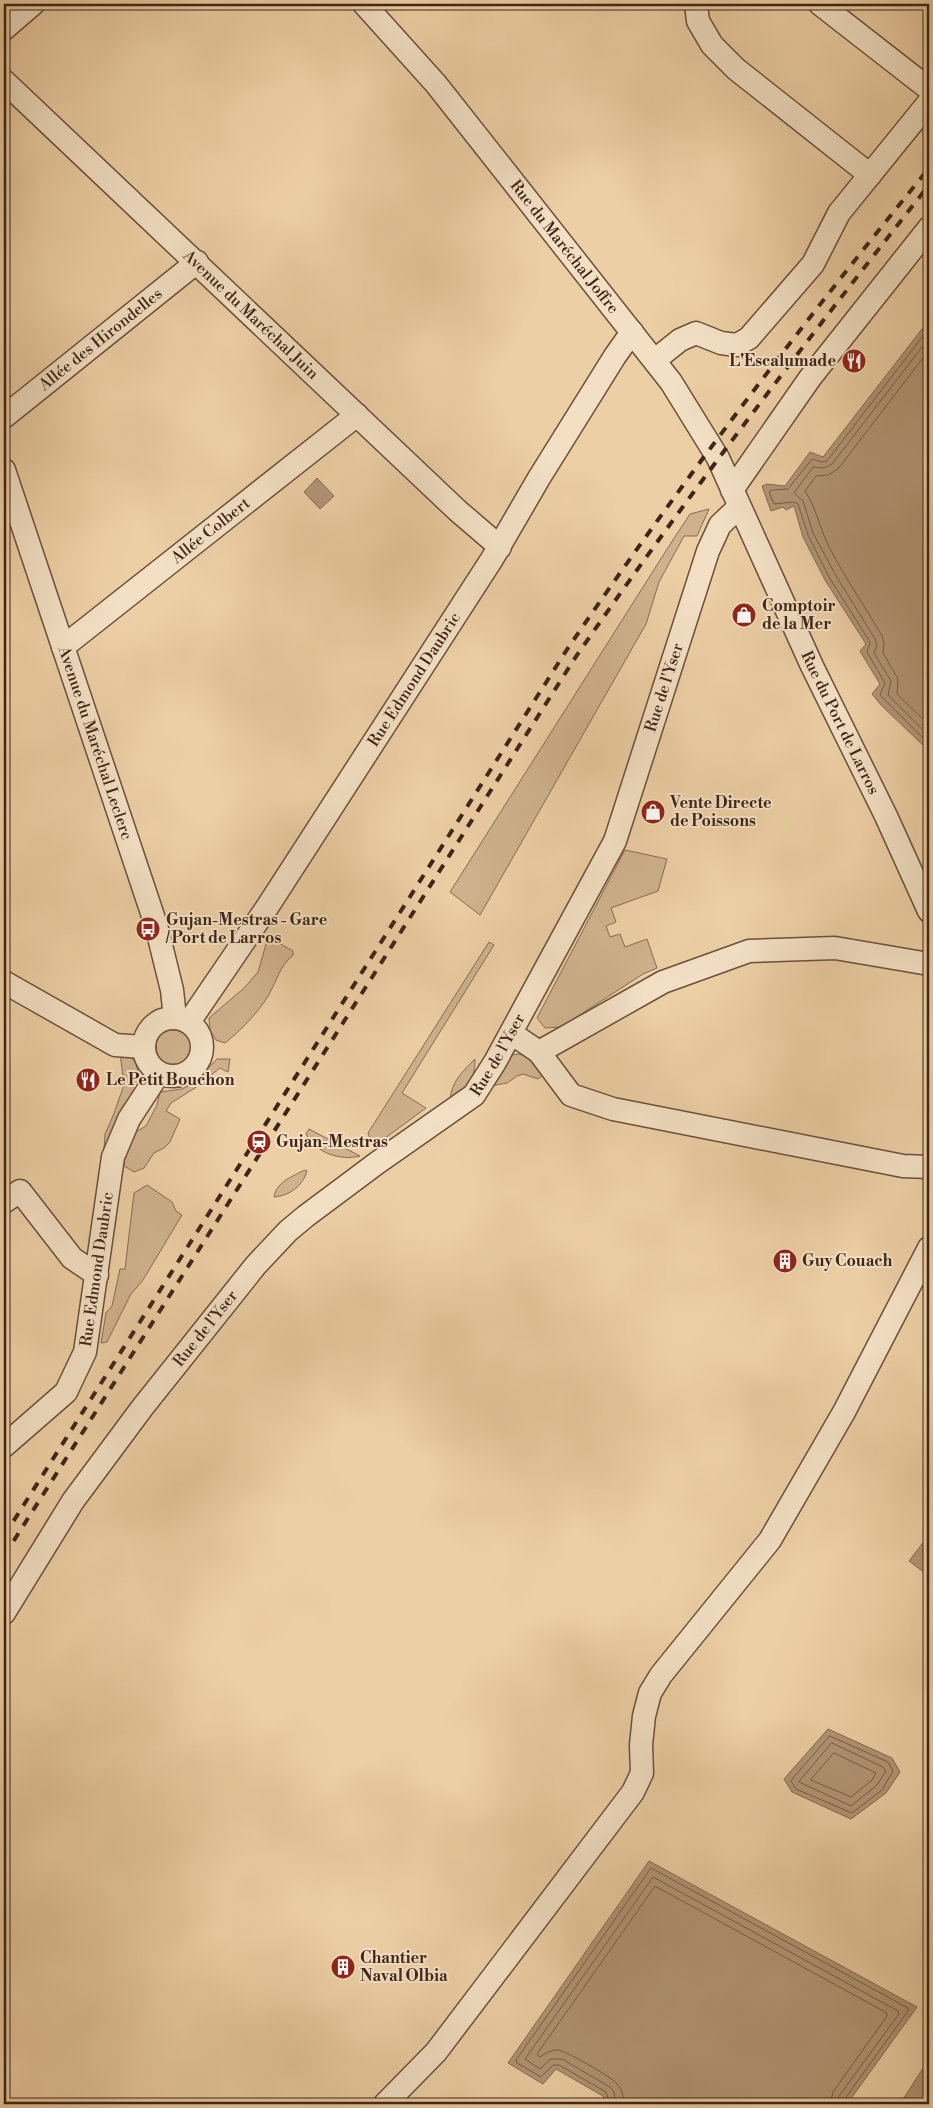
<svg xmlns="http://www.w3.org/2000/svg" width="933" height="2108" viewBox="0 0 933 2108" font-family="'Libre Bodoni',serif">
	<rect width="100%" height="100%" fill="#edcfa5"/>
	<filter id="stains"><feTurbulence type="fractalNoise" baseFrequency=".004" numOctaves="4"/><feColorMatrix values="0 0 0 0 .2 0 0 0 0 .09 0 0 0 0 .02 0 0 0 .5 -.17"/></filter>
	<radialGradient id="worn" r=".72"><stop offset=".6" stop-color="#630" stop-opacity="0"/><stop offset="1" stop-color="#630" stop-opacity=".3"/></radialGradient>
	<path fill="#cfb28d" stroke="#876c52" d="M709,509L697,536H684L659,582L646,624L480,915L450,892L669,546L690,514Z
		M625,850L667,859L658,891L611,908L616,922L606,926L610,937L620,934L625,947L647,939L657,968L643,974L561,1027L545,1028L537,1018Z
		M268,937L293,951V955C279,967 277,981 268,996C258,1013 240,1031 225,1043L216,1040L210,1030L209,1018L244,988L258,972Z
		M489,942L494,945L402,1093L426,1108L373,1147L368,1133Z
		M156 1047a18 18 0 1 1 36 0a18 18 0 1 1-36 0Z
		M120,1053L131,1056L136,1064L141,1083L133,1091L104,1150L105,1134L113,1116L124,1085Z
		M519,1054L529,1057L543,1075L538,1079L523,1074L517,1076L507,1083L491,1086L511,1055Z
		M217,1059H230L228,1072L220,1068L195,1088L171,1103L166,1111L180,1119L170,1142L164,1148L154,1153L144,1168L134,1172L124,1166L123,1150L130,1135L146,1126L157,1105L160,1092L182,1089L194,1083Z
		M475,1059C475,1080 468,1089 450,1100C451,1082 463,1071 475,1059Z
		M309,1129L360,1156C340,1161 316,1153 306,1134Z
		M305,1170L307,1171C303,1186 289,1196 274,1197C276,1182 293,1176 305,1170Z
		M147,1185L172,1202L176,1211L182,1215L143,1280L131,1294L107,1342L101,1343L106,1313L112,1306L120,1269H125L134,1193Z"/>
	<path fill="#b29575" stroke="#846850" d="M929,320V751L882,706L872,694L880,684L860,651L866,644L825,580L803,537L794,506L786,510L783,507L771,511L762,486L767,484L785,486L810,452L823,457Z
		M317,478L334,496L320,509L304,492Z
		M929,1535V1576L909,1561Z
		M828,1729L892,1758L900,1772L886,1793L851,1819L792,1792L784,1779Z
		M649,1861L917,2007L847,2104H606L603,2096L556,2069L543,2084L508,2063Z
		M929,2059V2104H900Z"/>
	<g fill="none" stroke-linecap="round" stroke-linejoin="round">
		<path stroke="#785d46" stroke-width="1" d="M929,328L827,461L822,462L812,459L788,489L772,490L769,492L774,504L793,502L798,504L808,535L829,577L870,642L867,652L885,683L880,695L929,744
			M929,338L832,464L824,468L813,467L794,493L803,501L813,533L835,574L875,639L877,645L874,653L891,681L888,695L929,736
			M929,350L838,469L828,475L816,476L805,491C816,507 820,529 829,547C845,578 865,606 882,636L884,643L883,653L898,679L897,694L929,725
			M830,1736L888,1762L893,1771L882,1790L852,1813L796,1789L791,1781Z
			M832,1743L883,1767L886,1771L877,1785L851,1806L799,1782Z
			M834,1753L876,1773L872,1780L851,1797L811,1780Z
			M610,2104L606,2092L559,2065H553L541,2077L517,2063L516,2060L651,1868L908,2008V2011L844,2100V2104
			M616,2104L614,2092L610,2087L562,2059H551L540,2069L525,2059L653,1877L898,2011L899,2014L839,2096L837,2104
			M624,2104C624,2097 622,2088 616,2083C610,2076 566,2051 558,2050C551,2050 546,2053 540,2057L537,2054L655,1886L887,2013V2016L833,2092L830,2104"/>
		<defs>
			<g id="minor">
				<path id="s1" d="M364,4L436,84L671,382L718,458L812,666L886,816L929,911"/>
				<path d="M696,4L698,21L712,45L736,69L870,175"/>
				<path d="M820,4L929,89"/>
				<path d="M4,29L33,4"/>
				<path id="s2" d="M4,81L458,511L500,547"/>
				<path d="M655,360L680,340L696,333L721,343L737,345L749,338L813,264L839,213L929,102"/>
				<path id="s3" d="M4,417L197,262"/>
				<path id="s4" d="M4,470L156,925L172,990L175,1018"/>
				<path d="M732,490L810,378L929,228"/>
				<path id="s5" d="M63,647L357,415"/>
				<path d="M4,982L115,1045L144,1047"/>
				<circle cx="173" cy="1047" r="29"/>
				<path id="s6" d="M189,1022L268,906L492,559L539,478L615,356L632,332"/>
				<path d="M511,1033L539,1052L571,1095L613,1109L903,1166L929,1167"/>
				<path d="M539,1052L663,982L749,951L835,948L929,964"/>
				<path d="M4,1202L20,1191L72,1258L97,1275"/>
				<path id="s7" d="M4,1446L66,1392L85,1352L113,1157L129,1119L159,1073"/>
				<path id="s8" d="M4,1613L73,1501L142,1408L256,1265L288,1231L306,1216L377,1163L474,1095L495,1062L615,841L708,551L720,525L739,507"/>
				<path d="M385,2104L436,2052L633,1792L642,1773L641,1745L644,1716L650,1693L661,1675L770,1540L844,1412L929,1248"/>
			</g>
		</defs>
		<use href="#minor" stroke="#6a503b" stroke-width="25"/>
		<use href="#minor" stroke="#f3e0c4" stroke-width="22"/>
		<path stroke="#3f2518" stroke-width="4" stroke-dasharray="9 9" stroke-linecap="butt" d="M4,1536L566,651C679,485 802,324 929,168
			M4,1556L575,658C687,496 807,340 929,185"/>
	</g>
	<defs>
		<symbol id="restaurant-disc" viewBox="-11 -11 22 22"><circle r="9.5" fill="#8f2418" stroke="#f3e0c4"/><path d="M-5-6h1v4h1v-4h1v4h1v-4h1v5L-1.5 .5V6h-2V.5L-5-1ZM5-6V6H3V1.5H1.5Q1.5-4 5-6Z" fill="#fff"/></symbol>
		<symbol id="shop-disc" viewBox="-11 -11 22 22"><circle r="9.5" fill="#8f2418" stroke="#f3e0c4"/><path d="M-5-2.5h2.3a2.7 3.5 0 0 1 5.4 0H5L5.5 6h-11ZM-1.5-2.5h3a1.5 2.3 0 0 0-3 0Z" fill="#fff"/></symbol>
		<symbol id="bus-disc" viewBox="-11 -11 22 22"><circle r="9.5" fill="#8f2418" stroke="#f3e0c4"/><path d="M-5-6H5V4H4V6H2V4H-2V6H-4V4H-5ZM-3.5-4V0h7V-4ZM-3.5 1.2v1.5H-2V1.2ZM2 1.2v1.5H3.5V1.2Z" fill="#fff"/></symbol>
		<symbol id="station-disc" viewBox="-11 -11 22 22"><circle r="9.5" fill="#8f2418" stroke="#f3e0c4"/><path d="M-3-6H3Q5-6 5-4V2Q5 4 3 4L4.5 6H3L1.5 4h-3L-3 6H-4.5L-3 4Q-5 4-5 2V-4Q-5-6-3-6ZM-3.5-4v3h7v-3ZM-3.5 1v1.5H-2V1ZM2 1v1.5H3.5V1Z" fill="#fff"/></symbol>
		<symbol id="building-disc" viewBox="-11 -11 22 22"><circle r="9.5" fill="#8f2418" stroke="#f3e0c4"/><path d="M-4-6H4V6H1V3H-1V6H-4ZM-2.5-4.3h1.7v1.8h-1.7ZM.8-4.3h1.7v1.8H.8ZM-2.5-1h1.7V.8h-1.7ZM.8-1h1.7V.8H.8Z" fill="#fff"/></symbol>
	</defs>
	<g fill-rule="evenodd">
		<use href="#restaurant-disc" x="840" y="347" width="28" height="28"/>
		<use href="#shop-disc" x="730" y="601" width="28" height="28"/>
		<use href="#shop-disc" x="639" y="798" width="28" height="28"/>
		<use href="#bus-disc" x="134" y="915" width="28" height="28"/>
		<use href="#restaurant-disc" x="74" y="1066" width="28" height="28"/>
		<use href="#station-disc" x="245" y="1128" width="28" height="28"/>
		<use href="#building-disc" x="771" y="1247" width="28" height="28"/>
		<use href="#building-disc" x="329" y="1953" width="28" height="28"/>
	</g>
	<g text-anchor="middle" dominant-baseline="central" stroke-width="4" stroke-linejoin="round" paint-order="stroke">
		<g font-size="16" fill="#3f2518" stroke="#f3e0c4">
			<text stroke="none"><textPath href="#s1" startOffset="315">Rue du Maréchal Joffre</textPath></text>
			<text stroke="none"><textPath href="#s2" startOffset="340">Avenue du Maréchal Juin</textPath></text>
			<text stroke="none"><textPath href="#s3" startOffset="124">Allée des Hirondelles</textPath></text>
			<text stroke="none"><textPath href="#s5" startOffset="188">Allée Colbert</textPath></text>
			<text stroke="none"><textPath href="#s6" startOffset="410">Rue Edmond Daubric</textPath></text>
			<text stroke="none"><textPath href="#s8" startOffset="1159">Rue de l'Yser</textPath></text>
			<text stroke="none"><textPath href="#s1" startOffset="868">Rue du Port de Larros</textPath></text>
			<text stroke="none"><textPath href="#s4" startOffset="288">Avenue du Maréchal Leclerc</textPath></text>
			<text stroke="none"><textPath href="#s8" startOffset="754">Rue de l'Yser</textPath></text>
			<text stroke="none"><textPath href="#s7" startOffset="210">Rue Edmond Daubric</textPath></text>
			<text stroke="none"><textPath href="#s8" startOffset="349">Rue de l'Yser</textPath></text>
		</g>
		<g font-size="16" font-weight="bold" fill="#3f2518" stroke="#f3e0c4" text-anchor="start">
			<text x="836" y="361" text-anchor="end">L'Escalumade</text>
			<text x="762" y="606">Comptoir<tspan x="762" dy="18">de la Mer</tspan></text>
			<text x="670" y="803">Vente Directe<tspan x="670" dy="18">de Poissons</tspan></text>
			<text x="166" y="920">Gujan-Mestras - Gare<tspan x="166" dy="18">/ Port de Larros</tspan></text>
			<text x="106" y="1080">Le Petit Bouchon</text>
			<text x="276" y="1142">Gujan-Mestras</text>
			<text x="802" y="1261">Guy Couach</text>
			<text x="360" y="1958">Chantier<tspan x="360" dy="18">Naval Olbia</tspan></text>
		</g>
	</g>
	<rect width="933" height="2108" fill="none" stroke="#edcfa5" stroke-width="20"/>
	<rect x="5" y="5" width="923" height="2098" fill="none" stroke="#3f2518" stroke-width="2.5"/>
	<rect x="10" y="10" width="913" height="2088" fill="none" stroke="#3f2518"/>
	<rect width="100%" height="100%" filter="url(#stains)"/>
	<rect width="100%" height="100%" fill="url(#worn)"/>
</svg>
